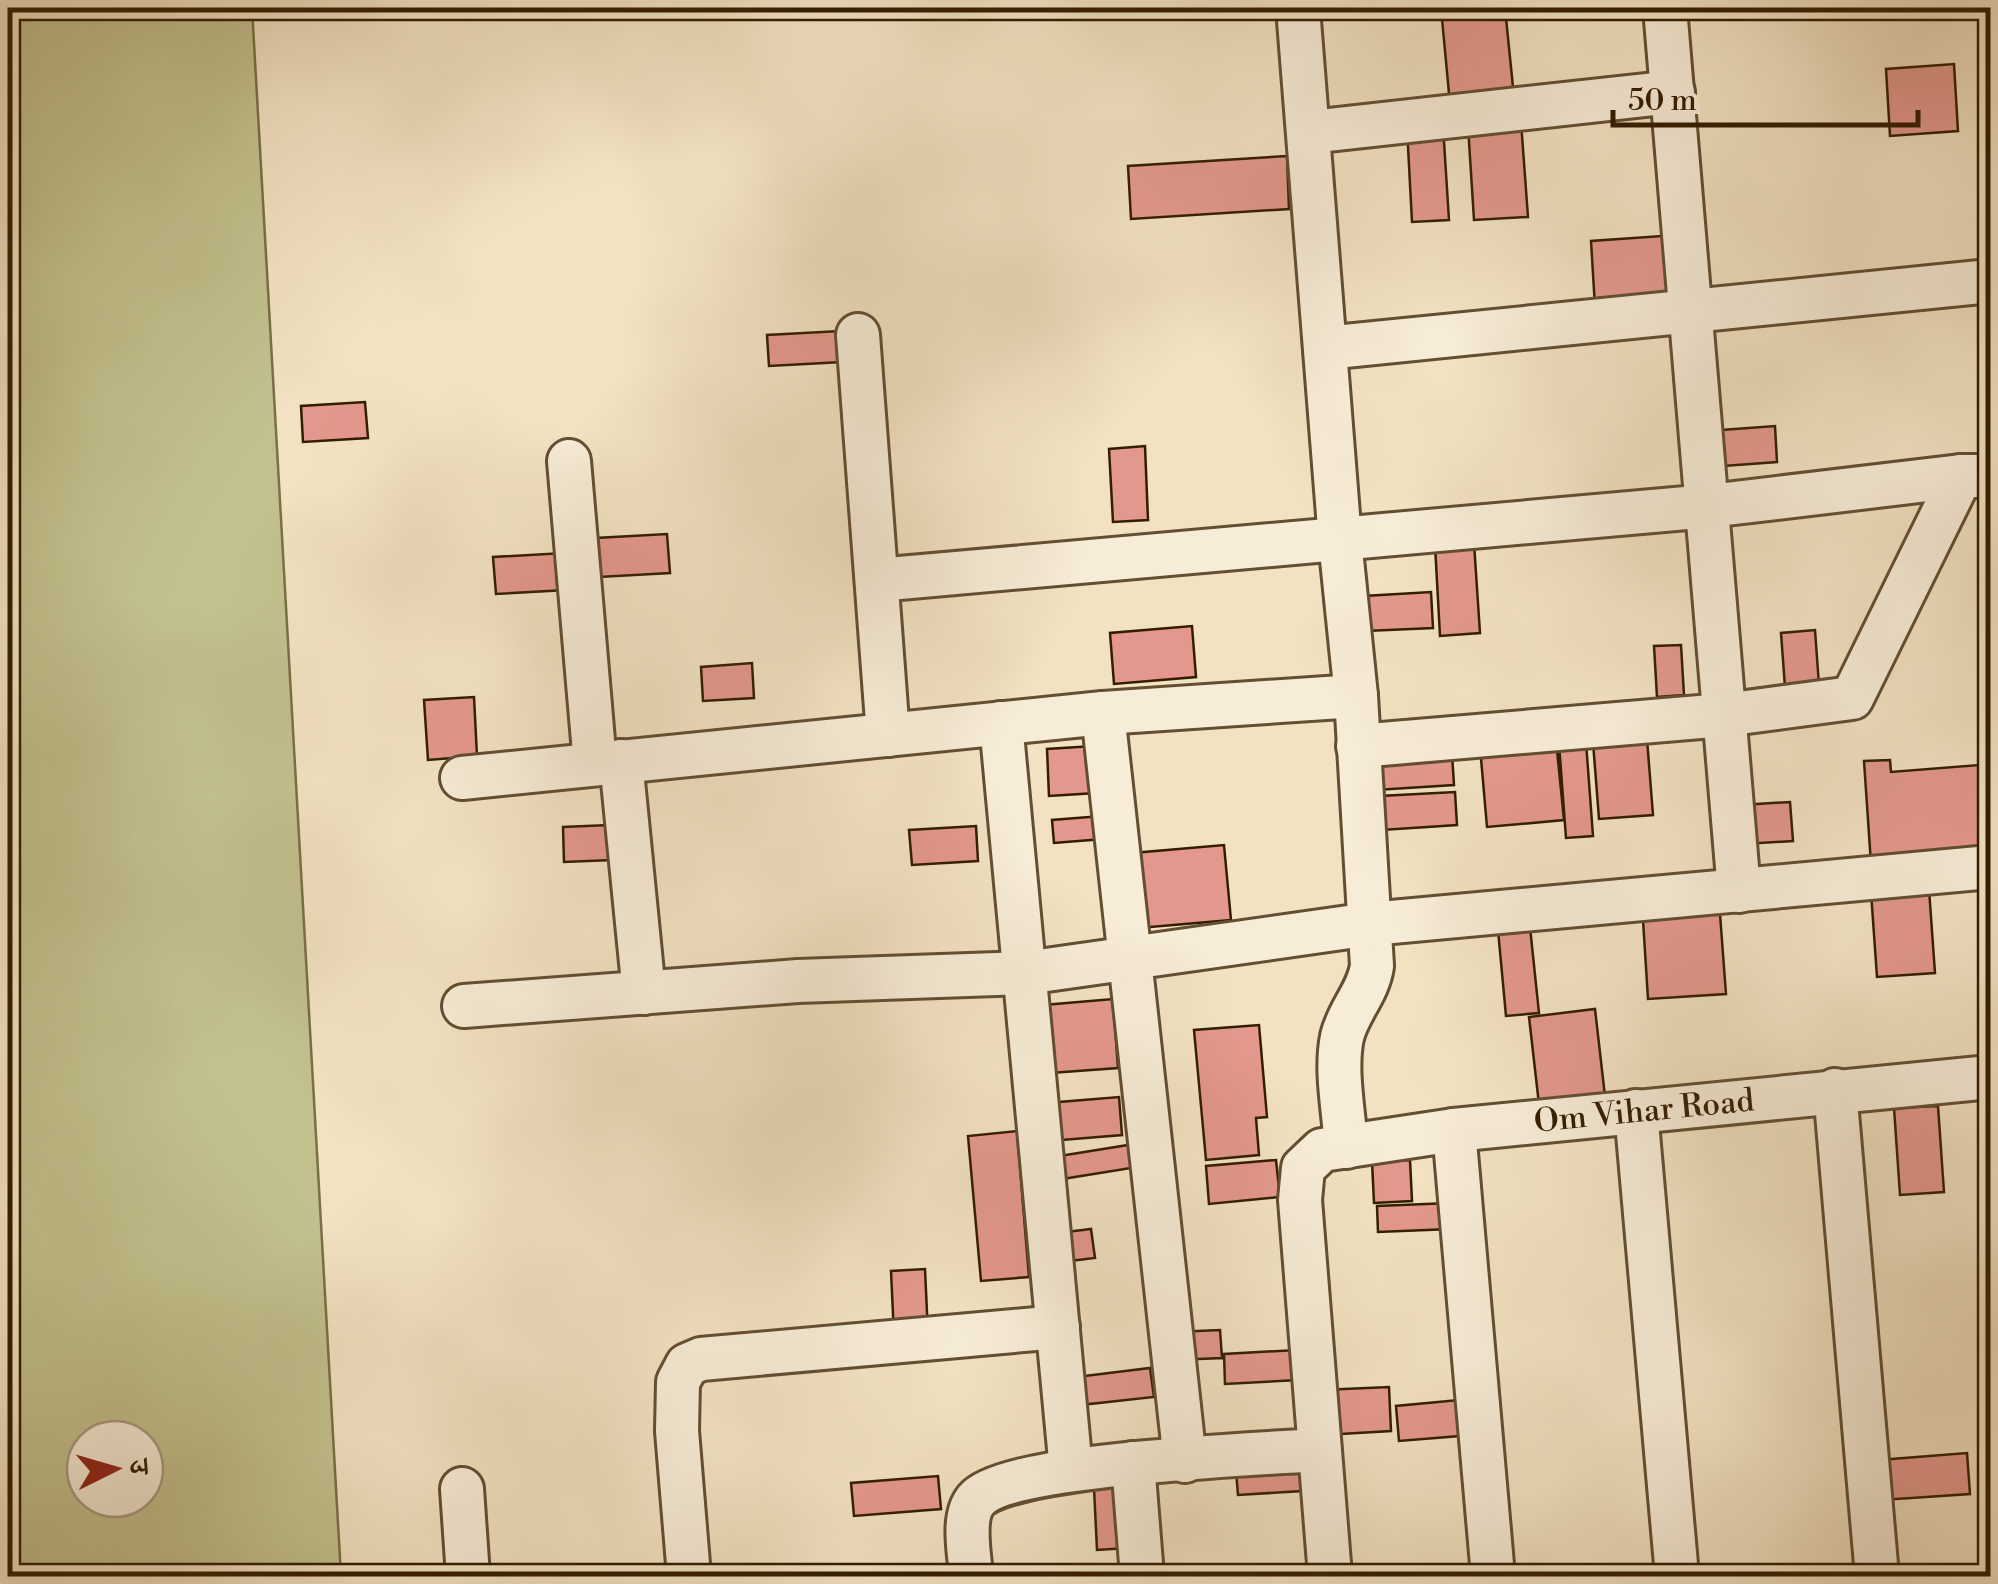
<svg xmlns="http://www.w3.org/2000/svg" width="1998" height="1584" viewBox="0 0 1998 1584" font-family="'Libre Bodoni','Noto Serif Devanagari',serif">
	<rect width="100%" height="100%" fill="#f2e2c2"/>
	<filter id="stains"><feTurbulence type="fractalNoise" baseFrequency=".002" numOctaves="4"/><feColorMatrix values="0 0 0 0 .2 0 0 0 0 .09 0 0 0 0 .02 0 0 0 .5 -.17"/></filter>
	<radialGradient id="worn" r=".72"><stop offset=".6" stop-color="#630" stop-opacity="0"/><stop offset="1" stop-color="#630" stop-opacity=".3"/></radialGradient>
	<path fill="#c2c18e" stroke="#7a6f48" stroke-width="2.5" fill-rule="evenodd" d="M8,8H252L341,1576H8ZM85,1439H145V1499H85Z"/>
	<path fill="#e4988d" stroke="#331d01" stroke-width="2.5" d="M1441,8H1505L1514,97L1450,104Z
		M1954,64L1958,131L1890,136L1886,69Z
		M1521,122L1528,217L1474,220L1468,126Z
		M1443,126L1449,220L1412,222L1407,128Z
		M1287,156L1289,209L1131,219L1128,166Z
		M1676,235L1681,302L1595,307L1591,241Z
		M840,331L842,362L769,366L767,335Z
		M365,402L368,438L303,442L301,406Z
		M1775,426L1777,462L1710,467L1708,431Z
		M1145,446L1148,520L1113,522L1109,449Z
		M667,534L670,573L599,577L596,538Z
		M1474,543L1480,633L1440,636L1435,545Z
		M564,553L566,590L496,594L493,557Z
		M1431,592L1433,628L1366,631L1364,596Z
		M1192,626L1196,677L1114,684L1110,633Z
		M1815,630L1820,699L1786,701L1781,633Z
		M1681,645L1684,695L1657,697L1654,646Z
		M752,663L754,698L703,701L701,667Z
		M474,697L477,756L428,760L424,700Z
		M1647,739L1653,815L1599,819L1593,742Z
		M1556,740L1564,820L1487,827L1480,747Z
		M1586,742L1593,836L1566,838L1559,744Z
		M1093,746L1096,793L1049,796L1047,749Z
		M1452,754L1454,785L1376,790L1373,759Z
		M1890,760L1891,772L1979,765L1985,856L1871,864L1864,761Z
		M1455,792L1457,825L1382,830L1380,796Z
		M1790,802L1793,841L1744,844L1741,805Z
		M1985,808H1990V854L1988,855Z
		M1101,816L1103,839L1054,843L1052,820Z
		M609,825L612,860L564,862L563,827Z
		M976,826L978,861L912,865L909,830Z
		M1224,845L1231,920L1139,928L1133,853Z
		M1929,889L1935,973L1877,977L1871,892Z
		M1720,914L1726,994L1648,999L1643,920Z
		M1530,927L1539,1013L1506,1016L1498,930Z
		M1113,999L1118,1068L1037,1074L1032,1006Z
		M1595,1009L1606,1105L1540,1113L1529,1017Z
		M1259,1025L1267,1117L1256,1118L1259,1155L1206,1160L1194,1030Z
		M1119,1097L1122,1135L1050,1141L1047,1103Z
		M1938,1106L1944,1192L1900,1195L1894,1108Z
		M1017,1131L1029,1277L981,1281L968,1136Z
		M1128,1145L1131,1168L1050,1181L1047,1158Z
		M1276,1160L1280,1197L1209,1204L1206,1166Z
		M1410,1160L1412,1201L1374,1203L1372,1162Z
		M1450,1203L1451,1229L1378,1232L1377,1206Z
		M1091,1229L1095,1258L1061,1262L1058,1233Z
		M925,1269L928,1334L894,1336L891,1271Z
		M1220,1330L1222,1358L1176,1360L1175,1332Z
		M1297,1350L1298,1380L1225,1384L1224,1354Z
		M1150,1368L1154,1397L1071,1406L1068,1378Z
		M1389,1387L1391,1431L1324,1435L1322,1390Z
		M1469,1399L1472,1435L1399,1441L1396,1406Z
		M1967,1453L1970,1494L1882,1500L1879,1460Z
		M1301,1468L1302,1491L1238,1495L1236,1471Z
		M938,1476L941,1509L854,1516L851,1483Z
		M1125,1487L1127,1548L1097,1550L1094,1488Z"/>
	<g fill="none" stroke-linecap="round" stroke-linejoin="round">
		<defs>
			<g id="minor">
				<path d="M1298,8L1340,540L1356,696L1372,966C1368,993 1348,1011 1342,1037C1335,1071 1344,1112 1346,1147"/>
				<path d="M1665,8L1739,891"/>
				<path d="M1310,132L1673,92"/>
				<path d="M858,335L888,735"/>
				<path d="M1325,348L1990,281"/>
				<path d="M569,461L595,764"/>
				<path d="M877,580L1709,506L1961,476H1990"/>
				<path d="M1103,713L1185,1461"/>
				<path d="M1001,723L1071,1470"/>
				<path d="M1358,746L1724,715L1852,698L1961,476"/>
				<path d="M621,761L644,993"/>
				<path d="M462,778L1103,713L1356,696"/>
				<path d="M464,1006L798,981L1025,973L1370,924L1990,867"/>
				<path d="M1835,1090L1877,1576"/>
				<path d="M1636,1111L1677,1576"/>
				<path d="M1454,1130L1493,1576"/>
				<path d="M1133,1463L1142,1576"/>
				<path d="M462,1489L468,1576"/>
				<path d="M689,1576L677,1431L678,1382L687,1365L701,1359L1058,1327"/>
				<path d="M971,1576C970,1556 961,1518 976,1500C1006,1464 1260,1454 1318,1450"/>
				<path id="s1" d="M1330,1576L1300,1200L1303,1168L1322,1150L1454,1130L1990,1077"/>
			</g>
		</defs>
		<use href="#minor" stroke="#634e31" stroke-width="48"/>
		<use href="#minor" stroke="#f7ecd7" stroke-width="42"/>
	</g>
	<g text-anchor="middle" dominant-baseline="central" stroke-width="8" stroke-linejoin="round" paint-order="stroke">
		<g font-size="32" fill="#331d01" stroke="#f7ecd7">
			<text stroke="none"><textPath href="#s1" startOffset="760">Om Vihar Road</textPath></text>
		</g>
	</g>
	<rect width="1998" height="1584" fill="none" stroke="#f2e2c2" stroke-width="40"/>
	<rect x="10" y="10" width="1978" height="1564" fill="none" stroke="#331d01" stroke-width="5"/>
	<rect x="20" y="20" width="1958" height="1544" fill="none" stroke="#331d01" stroke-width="2.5"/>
	<g transform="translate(115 1469) rotate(85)"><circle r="48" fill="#f7ecd7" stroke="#a99981" stroke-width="2.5"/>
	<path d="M0-8L18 38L0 25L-18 38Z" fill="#8f2418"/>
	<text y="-15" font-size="28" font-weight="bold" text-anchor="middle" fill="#331d01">उ</text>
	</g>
	<path d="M1613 110v15h305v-15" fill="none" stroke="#331d01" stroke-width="5"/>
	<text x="1628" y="110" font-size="30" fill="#331d01" stroke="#f7ecd7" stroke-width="8" paint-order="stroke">50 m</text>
	<rect width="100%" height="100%" filter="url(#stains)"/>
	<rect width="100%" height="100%" fill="url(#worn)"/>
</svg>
